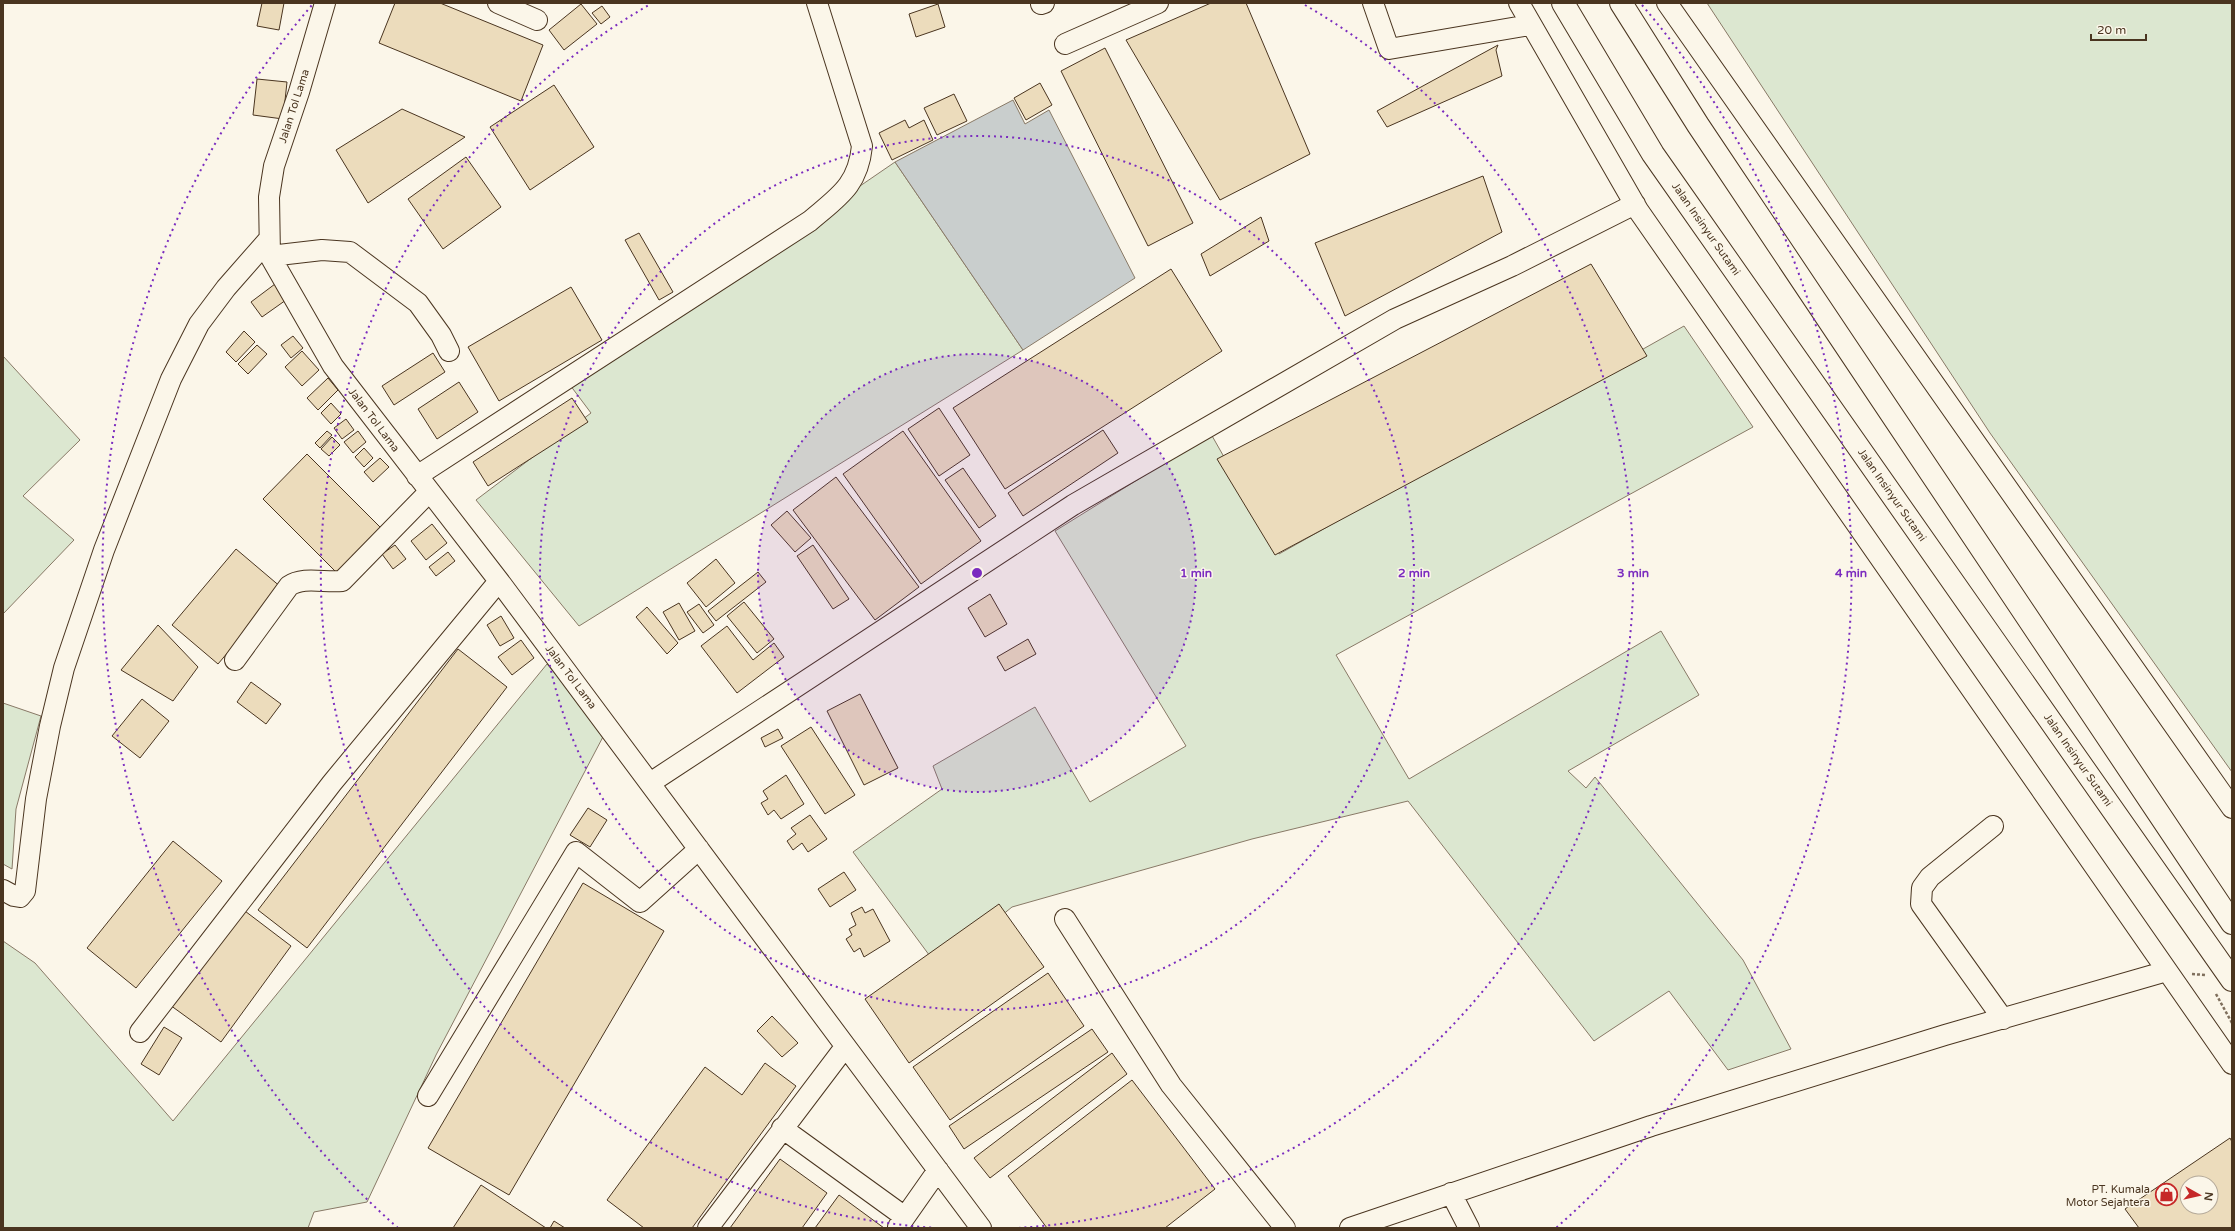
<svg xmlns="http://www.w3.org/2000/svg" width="2235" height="1231" viewBox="0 0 2235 1231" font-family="'Varela Round',sans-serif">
	<rect width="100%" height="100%" fill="#fbf6e9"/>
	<path fill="#dce7d0" stroke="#887966" d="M1707,3H2232V772L1990,433Z
		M895,162L1023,350L579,626L476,500L591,413L570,385Z
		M1684,326L1753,427L1336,655L1409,779L1661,631L1699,695L1568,771L1586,788L1595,777L1743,960L1791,1049L1728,1070L1669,991L1594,1041L1408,801L1252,839L1012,907L938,967L853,852L942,789L933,766L1035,707L1090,802L1186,746L1055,531L1211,434L1279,554Z
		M3,356L80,440L23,496L74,540L3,614Z
		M547,664L605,733L436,1055L367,1202L314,1212L308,1228H3V941L35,963L173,1121Z
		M3,703L41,716L16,809L12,869L3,864Z"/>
	<path fill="#c9cecd" stroke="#887966" d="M1013,100L1025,124L1049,110L1135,278L1023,350L895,162Z"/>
	<path fill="#ecdcbc" stroke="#4a3520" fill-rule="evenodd" d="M262,3H284L279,30L257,26Z
		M395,3H440L543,45L521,101L379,43Z
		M1211,3H1246L1310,154L1220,200L1126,40Z
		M581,4L597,24L564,50L549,30Z
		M938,4L945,27L916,37L909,14Z
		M602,6L610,17L601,24L592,13Z
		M1498,45L1496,50L1502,76L1387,127L1377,111Z
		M1105,48L1193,223L1148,246L1061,71Z
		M257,79L287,82L283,119L253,115Z
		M1040,83L1052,105L1026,120L1014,98Z
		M554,85L594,147L530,190L490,127Z
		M954,94L967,121L937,135L924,108Z
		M402,109L465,137L368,203L336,150Z
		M905,120L909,128L924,120L933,140L892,160L879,133Z
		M466,157L501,207L443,249L408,199Z
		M1483,176L1502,232L1345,316L1315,243Z
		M1261,217L1269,241L1210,276L1201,254Z
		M639,233L673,292L659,300L625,240Z
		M1591,264L1647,356L1275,555L1217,459Z
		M1171,269L1222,351L1005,489L953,408Z
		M275,284L286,300L262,317L251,302Z
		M571,287L602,340L499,401L468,347Z
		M244,331L255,342L236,362L226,352Z
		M293,336L303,348L291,358L281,345Z
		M257,345L267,354L248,374L238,364Z
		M302,351L319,370L302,386L285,367Z
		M433,353L445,372L394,405L382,386Z
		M328,378L338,390L318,410L307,398Z
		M459,382L478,412L437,439L418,409Z
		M572,398L588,422L488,486L473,462Z
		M331,403L341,414L331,424L321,413Z
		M939,408L970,455L939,476L908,429Z
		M346,419L354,430L342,439L334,428Z
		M1103,430L1118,453L1023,516L1008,493Z
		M327,431L332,435L320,448L315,443Z
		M358,431L366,442L353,453L344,442Z
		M903,431L981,541L921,584L843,474Z
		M332,437L340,445L329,456L321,449Z
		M364,448L373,458L364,467L355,457Z
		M307,454L383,530L339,575L263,499Z
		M380,458L389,467L373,482L364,472Z
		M963,468L996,516L979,528L945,480Z
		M836,477L919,587L875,620L793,510Z
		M787,511L811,538L795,552L771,525Z
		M432,524L447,543L426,560L411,541Z
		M395,545L406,559L393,569L382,554Z
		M813,545L849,599L833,609L797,556Z
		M236,549L282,588L218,664L172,625Z
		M448,552L455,561L436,576L429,567Z
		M716,559L735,583L706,607L687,583Z
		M758,572L766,582L716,621L708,611Z
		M990,594L1007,624L985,637L968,608Z
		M744,602L774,639L757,653L727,616Z
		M679,603L695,631L679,640L663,612Z
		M699,604L714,625L703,633L687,612Z
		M647,607L678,643L667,654L636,617Z
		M501,616L514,638L500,646L487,625Z
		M158,625L198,667L173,701L121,670Z
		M727,626L753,660L774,643L784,657L737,693L701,646Z
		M1028,639L1036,654L1005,671L997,657Z
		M521,640L534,658L512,675L498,657Z
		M458,649L507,687L307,948L258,910Z
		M251,682L281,704L266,724L237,702Z
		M860,694L898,768L864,785L827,711Z
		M142,699L169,721L140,758L112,736Z
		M811,727L855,795L825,814L781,746Z
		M778,729L783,738L765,747L761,738Z
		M786,775L804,804L781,819L774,810L768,815L761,803L768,799L763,791Z
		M588,808L607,820L590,847L570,835Z
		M810,815L827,839L808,852L802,843L793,850L787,841L796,834L791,828Z
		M173,841L222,881L136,988L87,948Z
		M844,872L856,890L830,907L818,889Z
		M583,883L664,931L509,1195L428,1148Z
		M999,904L1044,967L909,1063L865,999Z
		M862,907L865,913L873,909L890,941L864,957L860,948L854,952L846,939L852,935L849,929L856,925L851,913Z
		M241,908L291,946L221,1042L170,1005Z
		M1048,973L1084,1026L950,1120L913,1067Z
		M772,1016L798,1043L782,1057L757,1031Z
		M164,1027L182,1038L159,1075L141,1064Z
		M1092,1029L1108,1052L964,1149L949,1126Z
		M1112,1053L1127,1074L990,1178L974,1158Z
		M765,1063L796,1086L692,1228H644L607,1200L705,1067L742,1095Z
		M1132,1080L1215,1189L1165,1228H1047L1008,1176Z
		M2230,1138L2232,1142V1228H2139L2125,1209ZM2187,1183H2211V1207H2187Z
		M780,1159L827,1193L802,1228H730Z
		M481,1185L546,1228H453Z
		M839,1195L884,1228H815Z
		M554,1221L565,1228H550Z"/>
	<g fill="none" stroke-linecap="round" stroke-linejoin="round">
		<defs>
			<path id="minor" d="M325,3L299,92L274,166L269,197L270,256L333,366L499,581L981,1228
				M498,3L537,20
				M1373,3L1389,49L1530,25
				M1519,3L1638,210L2232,1064
				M1667,3L2232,808
				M1041,4L1044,3
				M1065,44L1158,3
				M270,256L322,250L350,252L418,303L441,335L449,351
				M417,476L810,221C838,197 858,186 862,146L817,3
				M235,660L289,586C303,576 325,583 342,581L429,492
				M650,783L1073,505L1395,319L1512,266L1635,204
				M1993,826L1930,877L1922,888L1921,904L2003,1019
				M3,890L14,896L20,897L25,891L36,799L50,726L64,668L104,550L171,379L199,324L226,288L269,239
				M1065,919L1171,1085L1285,1228
				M140,1032L332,783L499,581
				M428,1096L576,852L640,902L699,849
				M782,1128L905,1217
				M1451,1193L1469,1228
				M898,1227L938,1170
				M708,1228L845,1047
				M1350,1228L1651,1126L1945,1035L2167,971"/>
			<path id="highway" d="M1563,3L1653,154L2232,980
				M1621,3L1698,125L2232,923"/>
		</defs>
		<use href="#minor" stroke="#4a3520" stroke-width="22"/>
		<use href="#highway" stroke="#4a3520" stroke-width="24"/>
		<path stroke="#7f6f5c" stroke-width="2.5" stroke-dasharray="3 2" stroke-linecap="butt" d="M2192,974L2205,975
			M2216,994L2232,1023"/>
		<use href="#minor" stroke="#fbf6e9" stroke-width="20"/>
		<use href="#highway" stroke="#fbf6e9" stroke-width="22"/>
	</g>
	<circle cx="977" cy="573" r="219" fill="#7b2cbf" fill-opacity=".12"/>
	<g fill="none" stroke="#7b2cbf" stroke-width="2" stroke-dasharray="2 4">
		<circle cx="977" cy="573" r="219"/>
		<circle cx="977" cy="573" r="437"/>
		<path d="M937 1228A656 656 0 0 1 649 5M1305 5A656 656 0 0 1 1017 1228"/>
		<path d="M398 1228A874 874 0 0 1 312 5M1642 5A874 874 0 0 1 1556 1228"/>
	</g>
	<defs>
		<symbol id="shop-ring" viewBox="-11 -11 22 22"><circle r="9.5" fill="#fbf6e9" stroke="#c62828" stroke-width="1.5"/><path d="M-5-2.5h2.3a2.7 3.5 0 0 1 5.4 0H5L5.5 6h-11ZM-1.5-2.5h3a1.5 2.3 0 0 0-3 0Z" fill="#c62828"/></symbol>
	</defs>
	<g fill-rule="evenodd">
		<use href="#shop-ring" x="2154" y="1182" width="25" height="25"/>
	</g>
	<g text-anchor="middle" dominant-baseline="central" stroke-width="3" stroke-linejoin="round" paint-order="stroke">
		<g font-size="11" fill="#4a3520" stroke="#fbf6e9">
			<text transform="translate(294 106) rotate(-72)">Jalan Tol Lama</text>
			<text transform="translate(1706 229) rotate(55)">Jalan Insinyur Sutami</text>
			<text transform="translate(374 420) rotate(53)">Jalan Tol Lama</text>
			<text transform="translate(1892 495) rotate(55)">Jalan Insinyur Sutami</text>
			<text transform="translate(571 677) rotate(53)">Jalan Tol Lama</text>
			<text transform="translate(2078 760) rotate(55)">Jalan Insinyur Sutami</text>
		</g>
		<g font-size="11" fill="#4a3520" stroke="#fbf6e9" text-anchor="end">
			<text x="2150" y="1189">PT. Kumala<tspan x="2150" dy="13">Motor Sejahtera</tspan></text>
		</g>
	</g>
	<circle cx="977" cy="573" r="6" fill="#7b2cbf" stroke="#fbf6e9" stroke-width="2"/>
	<g font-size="12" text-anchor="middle" font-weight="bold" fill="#7b2cbf" stroke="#fbf6e9" stroke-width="3" stroke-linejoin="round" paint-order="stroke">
		<text x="1196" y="577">1 min</text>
		<text x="1414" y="577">2 min</text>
		<text x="1633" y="577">3 min</text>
		<text x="1851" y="577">4 min</text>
	</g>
	<rect width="2235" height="1231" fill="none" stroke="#4a3520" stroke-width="8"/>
	<g transform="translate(2199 1195) rotate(98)"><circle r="19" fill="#fbf6e9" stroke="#b4a999"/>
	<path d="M0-3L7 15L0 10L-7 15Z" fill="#c62828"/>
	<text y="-6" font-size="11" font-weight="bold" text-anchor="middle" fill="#4a3520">N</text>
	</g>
	<path d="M2091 34v6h55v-6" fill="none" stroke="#4a3520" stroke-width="2"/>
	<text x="2097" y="34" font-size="12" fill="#4a3520" stroke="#fbf6e9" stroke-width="3" paint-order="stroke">20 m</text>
</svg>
